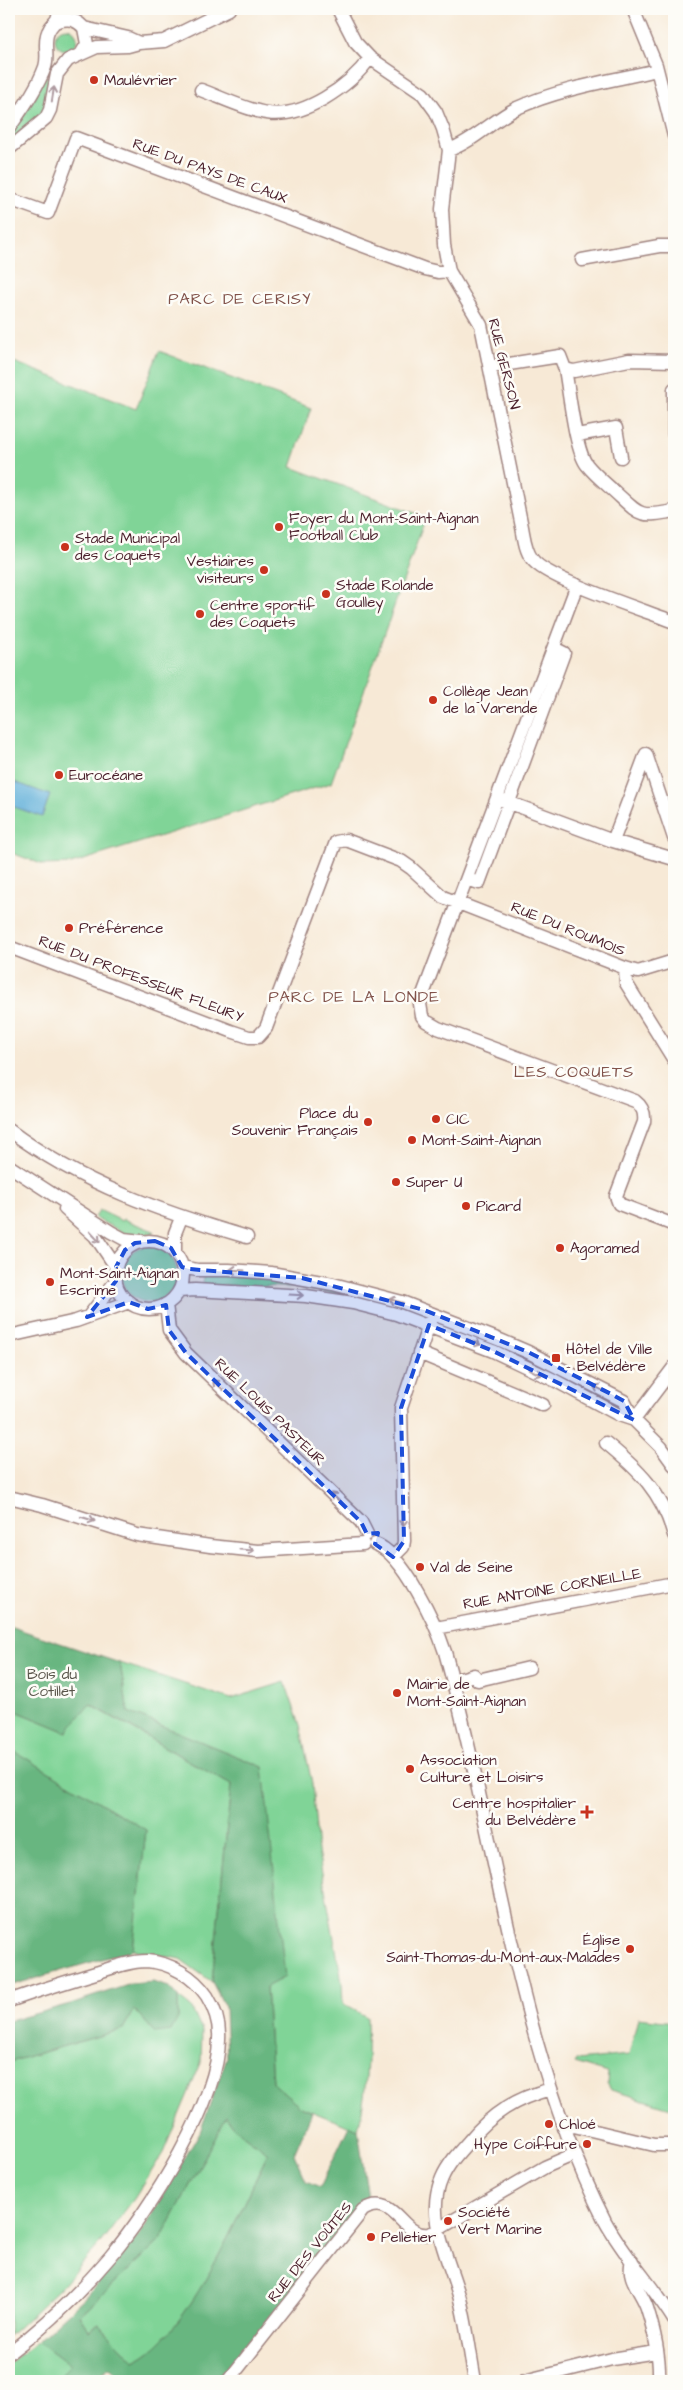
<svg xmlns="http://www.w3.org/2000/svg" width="683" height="2390" viewBox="0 0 683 2390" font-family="'Architects Daughter',sans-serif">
	<rect width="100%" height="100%" fill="#fdfcf7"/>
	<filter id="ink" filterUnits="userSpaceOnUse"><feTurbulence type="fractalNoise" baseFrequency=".02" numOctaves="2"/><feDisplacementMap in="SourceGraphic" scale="10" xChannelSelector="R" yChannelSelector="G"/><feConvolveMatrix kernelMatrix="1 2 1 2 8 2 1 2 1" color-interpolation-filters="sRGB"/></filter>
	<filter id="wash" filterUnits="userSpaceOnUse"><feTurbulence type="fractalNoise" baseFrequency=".0096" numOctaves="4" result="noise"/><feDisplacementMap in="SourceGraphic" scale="20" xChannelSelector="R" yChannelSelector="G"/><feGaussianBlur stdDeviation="1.12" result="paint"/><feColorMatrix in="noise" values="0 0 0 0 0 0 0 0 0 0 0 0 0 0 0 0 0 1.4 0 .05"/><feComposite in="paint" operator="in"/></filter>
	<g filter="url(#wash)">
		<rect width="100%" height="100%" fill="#f7e9d6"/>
		<path fill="#80d497" stroke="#657a61" d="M55 39a11 11 0 1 1 22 0a11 11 0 1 1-22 0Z
			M45,76L51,78L43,113L9,144V133Z
			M159,351L311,408L291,467L426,517L331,783L71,864L44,865L9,852V360L136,409Z
			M99,1210L122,1221L123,1219L154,1231L153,1234L130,1236L95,1218Z
			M121 1274a28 28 0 1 1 56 0a28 28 0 1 1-56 0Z
			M204,1275C219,1275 235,1274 250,1276C307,1282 363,1297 419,1312L417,1315L367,1300L293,1287L203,1285Z
			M120,1663L231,1699L285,1682L300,1725L312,1784L318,1851L342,1982L343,2004L367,2017C368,2056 367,2092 358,2130L301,2107L272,2082L266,1986L263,1767L128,1712Z
			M89,1704L231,1785L212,1982L180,1959L133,1950L146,1830L9,1748V1708L67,1732Z
			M178,1997L191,2007L202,2031L201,2063L163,2153L134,2199L97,2247L58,2290L9,2336V2062L123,2029L134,2009L155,2033L178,2018Z
			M638,2018L674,2022V2109L611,2090L607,2083L608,2073L574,2063L576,2060L629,2055Z
			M227,2116L233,2127L268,2153C242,2207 189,2337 134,2361L99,2324L89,2330L80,2315L160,2241Z
			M38,2341L70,2365L54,2381H9V2363Z"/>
		<path fill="#68b680" stroke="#596a56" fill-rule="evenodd" d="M9,1626L120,1663L128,1712L263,1767L285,1977L266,1987L272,2082L301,2107L312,2112L294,2154L306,2181L320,2187L349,2126L358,2130L368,2198L340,2229L224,2381H126L109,2367L98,2377V2381H54L70,2365L38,2341L85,2297L141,2233L200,2132L227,2057L225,2007L212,1982L231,1785L90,1704L67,1732L9,1708ZM227,2116L233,2127L268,2153C243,2206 188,2338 134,2361L99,2324L89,2330L80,2315L160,2241Z
			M9,1748L146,1830L133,1950L9,1986Z
			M153,1982L169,1987L178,1997V2018L171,2031L155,2033L134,2009L123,2029L9,2062V2021L70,2004L131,1984Z"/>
		<path fill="#5eafd9" stroke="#546782" d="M9,780L50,795L42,817L9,805Z"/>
	</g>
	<g filter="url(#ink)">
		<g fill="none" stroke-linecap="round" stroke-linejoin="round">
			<defs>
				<path id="minor" d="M338,9L355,42L370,58L423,94L436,112L443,129L449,150L442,209L444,245L449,271L481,325L522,527C524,537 525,550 532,559C545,579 647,611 674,622
					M633,9L656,65L674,136
					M58,21C68,18 76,19 84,28L87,44L81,54
					M84,28L128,38L139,43
					M201,90C220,97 249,111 267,113C303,119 350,86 370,58
					M9,128C22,109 37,89 45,67C49,56 43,43 48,32C53,20 58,25 59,9
					M9,149L46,118L50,110L57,74L68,60L97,47L128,46L139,43L164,41L229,9
					M449,150C474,141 493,120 517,108C561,88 611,81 657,70
					M9,199L48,213L76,138L425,269L438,272L449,271
					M582,260L659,246H674
					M490,367L560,356L565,369L574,371L629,360L674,361
					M565,369C569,390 575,451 587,465C595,475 605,483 615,492C640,515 639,518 674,511
					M674,389V435
					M577,435L616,428L621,457
					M577,585L422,997L420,1004L422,1016L426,1021L438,1028L635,1101C643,1107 645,1113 644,1122L616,1196L619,1204L674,1225
					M502,800L613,841L674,859
					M613,841L646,754L674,838
					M467,879L479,883L564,653L554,648
					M9,947L231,1031L249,1037H258L266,1028L336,842L346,840L401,861L411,868L443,897L625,968L626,983L674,1060
					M625,968L638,972L674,961
					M9,1130C81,1184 162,1212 247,1237
					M9,1166L111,1232L124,1239L141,1241
					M65,1209L95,1236L116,1267
					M115 1275a34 34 0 1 1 68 0a34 34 0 1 1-68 0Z
					M175,1253V1233L181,1218
					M182,1267L197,1270H229L271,1273L333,1284L402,1302L500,1340L528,1352L624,1401L634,1420L661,1447L674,1465
					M179,1291L195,1290L306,1296L353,1303L396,1314L493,1351L554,1380L619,1415L634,1420
					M166,1304L169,1330L186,1353L361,1522L367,1534
					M89,1316L116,1281
					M9,1336L76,1321L129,1302
					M419,1353L543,1405
					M634,1420L674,1367
					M606,1443C639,1470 662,1492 674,1535
					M9,1497L42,1505L137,1535L210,1546L258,1551L363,1544
					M375,1544C403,1553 436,1624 445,1652C498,1842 515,2044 605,2221C624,2256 653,2286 674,2320
					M393,1557L403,1547L404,1541L401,1408L431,1318
					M436,1628L674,1583
					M453,1681L474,1675L478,1680L529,1668
					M9,2001C39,1990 69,1981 99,1972C114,1967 131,1961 147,1961C171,1963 193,1976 207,1996C215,2009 220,2024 219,2039C219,2101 150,2210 110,2257C80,2292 47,2325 9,2353
					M564,2128L574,2126L654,2145H674
					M632,2261C626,2278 642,2292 647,2308C654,2330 660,2358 659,2381
					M228,2381L363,2210C396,2191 401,2239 430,2234L545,2167L568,2157
					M475,2381C470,2354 467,2326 460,2299C450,2260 424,2218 442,2178C448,2164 459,2152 469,2141C491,2114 516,2098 551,2089
					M524,2381L612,2359L656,2352"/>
			</defs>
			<use href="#minor" stroke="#a08480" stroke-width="15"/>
			<use href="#minor" stroke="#fff" stroke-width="12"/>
		</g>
		<defs><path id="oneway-shaft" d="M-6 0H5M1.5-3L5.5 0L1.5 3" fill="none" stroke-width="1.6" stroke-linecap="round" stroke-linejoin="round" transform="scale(1.25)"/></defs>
		<g stroke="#ae9aa0">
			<use href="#oneway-shaft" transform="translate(53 94) rotate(-81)"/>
			<use href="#oneway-shaft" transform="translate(95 1237) rotate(47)"/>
			<use href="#oneway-shaft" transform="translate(237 1270) rotate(-177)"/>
			<use href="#oneway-shaft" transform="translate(296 1295) rotate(3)"/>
			<use href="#oneway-shaft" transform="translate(396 1301) rotate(-164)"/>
			<use href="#oneway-shaft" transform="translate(474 1342) rotate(23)"/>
			<use href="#oneway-shaft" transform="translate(535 1372) rotate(27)"/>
			<use href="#oneway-shaft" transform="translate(218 1385) rotate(-137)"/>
			<use href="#oneway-shaft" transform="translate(600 1389) rotate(-154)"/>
			<use href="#oneway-shaft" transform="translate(336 1498) rotate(-136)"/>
			<use href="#oneway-shaft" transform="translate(88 1519) rotate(17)"/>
			<use href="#oneway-shaft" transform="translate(403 1519) rotate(88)"/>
			<use href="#oneway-shaft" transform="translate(247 1550) rotate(4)"/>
		</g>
	</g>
	<path fill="#1d4ed8" fill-opacity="0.2" stroke="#1d4ed8" stroke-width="4" stroke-dasharray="10 6" stroke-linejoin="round" d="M155,1241L171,1248L182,1267L189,1269L302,1278L424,1310L528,1352L613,1395L624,1401L634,1420L493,1351L429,1325L401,1408L404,1541L393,1557L375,1544L378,1533L367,1534L361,1522L186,1353L169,1330L166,1305L148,1309L129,1302L87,1317L116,1281V1267L125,1250L135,1243Z"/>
	<g fill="#c8321e" stroke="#fdfcf7" stroke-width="2">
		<circle cx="94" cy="80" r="5"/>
		<circle cx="279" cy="527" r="5"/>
		<circle cx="65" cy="547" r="5"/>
		<circle cx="264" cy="570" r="5"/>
		<circle cx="326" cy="594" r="5"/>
		<circle cx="200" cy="614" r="5"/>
		<circle cx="433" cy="700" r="5"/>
		<circle cx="59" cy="775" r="5"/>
		<circle cx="69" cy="928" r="5"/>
		<circle cx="436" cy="1119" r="5"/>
		<circle cx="368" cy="1122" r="5"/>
		<circle cx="412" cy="1140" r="5"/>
		<circle cx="396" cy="1182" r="5"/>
		<circle cx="466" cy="1206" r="5"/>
		<circle cx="560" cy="1248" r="5"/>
		<circle cx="50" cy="1282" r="5"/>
		<rect x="551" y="1353" width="10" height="10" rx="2.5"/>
		<circle cx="420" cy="1567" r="5"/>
		<circle cx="397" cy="1693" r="5"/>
		<circle cx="410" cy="1769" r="5"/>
		<path d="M584.5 1804.5h5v5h5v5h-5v5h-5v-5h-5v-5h5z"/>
		<circle cx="630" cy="1949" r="5"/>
		<circle cx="549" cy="2124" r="5"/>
		<circle cx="587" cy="2144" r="5"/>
		<circle cx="448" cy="2221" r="5"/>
		<circle cx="371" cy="2237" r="5"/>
	</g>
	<g text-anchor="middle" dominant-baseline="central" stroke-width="5" stroke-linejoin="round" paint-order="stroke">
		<g font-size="15" fill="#4a1f2b" stroke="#fdfcf7" text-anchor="start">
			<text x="104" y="80">Maulévrier</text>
			<text x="289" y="518">Foyer du Mont-Saint-Aignan<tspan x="289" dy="17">Football Club</tspan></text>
			<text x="75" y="538">Stade Municipal<tspan x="75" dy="17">des Coquets</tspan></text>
			<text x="254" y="561" text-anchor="end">Vestiaires<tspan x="254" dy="17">visiteurs</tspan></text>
			<text x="336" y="585">Stade Rolande<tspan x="336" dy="17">Goulley</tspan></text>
			<text x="210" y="605">Centre sportif<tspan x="210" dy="17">des Coquets</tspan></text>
			<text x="443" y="691">Collège Jean<tspan x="443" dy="17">de la Varende</tspan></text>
			<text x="69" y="775">Eurocéane</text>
			<text x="79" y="928">Préférence</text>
			<text x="358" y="1113" text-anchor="end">Place du<tspan x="358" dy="17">Souvenir Français</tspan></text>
			<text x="446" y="1119">CIC</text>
			<text x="422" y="1140">Mont-Saint-Aignan</text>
			<text x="406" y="1182">Super U</text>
			<text x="476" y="1206">Picard</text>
			<text x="570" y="1248">Agoramed</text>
			<text x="60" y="1273">Mont-Saint-Aignan<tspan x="60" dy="17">Escrime</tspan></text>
			<text x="566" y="1349">Hôtel de Ville<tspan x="566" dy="17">- Belvédère</tspan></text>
			<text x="430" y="1567">Val de Seine</text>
			<text x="407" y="1684">Mairie de<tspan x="407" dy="17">Mont-Saint-Aignan</tspan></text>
			<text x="420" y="1760">Association<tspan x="420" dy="17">Culture et Loisirs</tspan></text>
			<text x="576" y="1803" text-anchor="end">Centre hospitalier<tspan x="576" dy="17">du Belvédère</tspan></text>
			<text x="620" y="1940" text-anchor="end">Église<tspan x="620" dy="17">Saint-Thomas-du-Mont-aux-Malades</tspan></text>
			<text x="559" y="2124">Chloé</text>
			<text x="577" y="2144" text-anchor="end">Hype Coiffure</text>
			<text x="458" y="2212">Société<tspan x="458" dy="17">Vert Marine</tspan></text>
			<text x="381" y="2237">Pelletier</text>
		</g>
		<g font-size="15" fill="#4a1f2b" stroke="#fdfcf7">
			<text transform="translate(210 171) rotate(20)">RUE DU PAYS DE CAUX</text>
			<text transform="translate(504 364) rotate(76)">RUE GERSON</text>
			<text transform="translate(568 929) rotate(22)">RUE DU ROUMOIS</text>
			<text transform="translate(141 979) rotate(21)">RUE DU PROFESSEUR FLEURY</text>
			<text transform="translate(270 1412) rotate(44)">RUE LOUIS PASTEUR</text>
			<text transform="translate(552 1589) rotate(-10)">RUE ANTOINE CORNEILLE</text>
			<text transform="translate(310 2252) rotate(-51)">RUE DES VOÛTES</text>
		</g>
		<g font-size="15" fill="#5a554b" stroke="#fdfcf7">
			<text x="52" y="1674">Bois du<tspan x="52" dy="17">Cotillet</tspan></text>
		</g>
		<g font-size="16" letter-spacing="1" fill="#81524a" stroke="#fdfcf7">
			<text x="240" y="299">PARC DE CERISY</text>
			<text x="354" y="997">PARC DE LA LONDE</text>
			<text x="574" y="1072">LES COQUETS</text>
		</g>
	</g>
	<rect width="683" height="2390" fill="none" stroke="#fdfcf7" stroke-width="30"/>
</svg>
